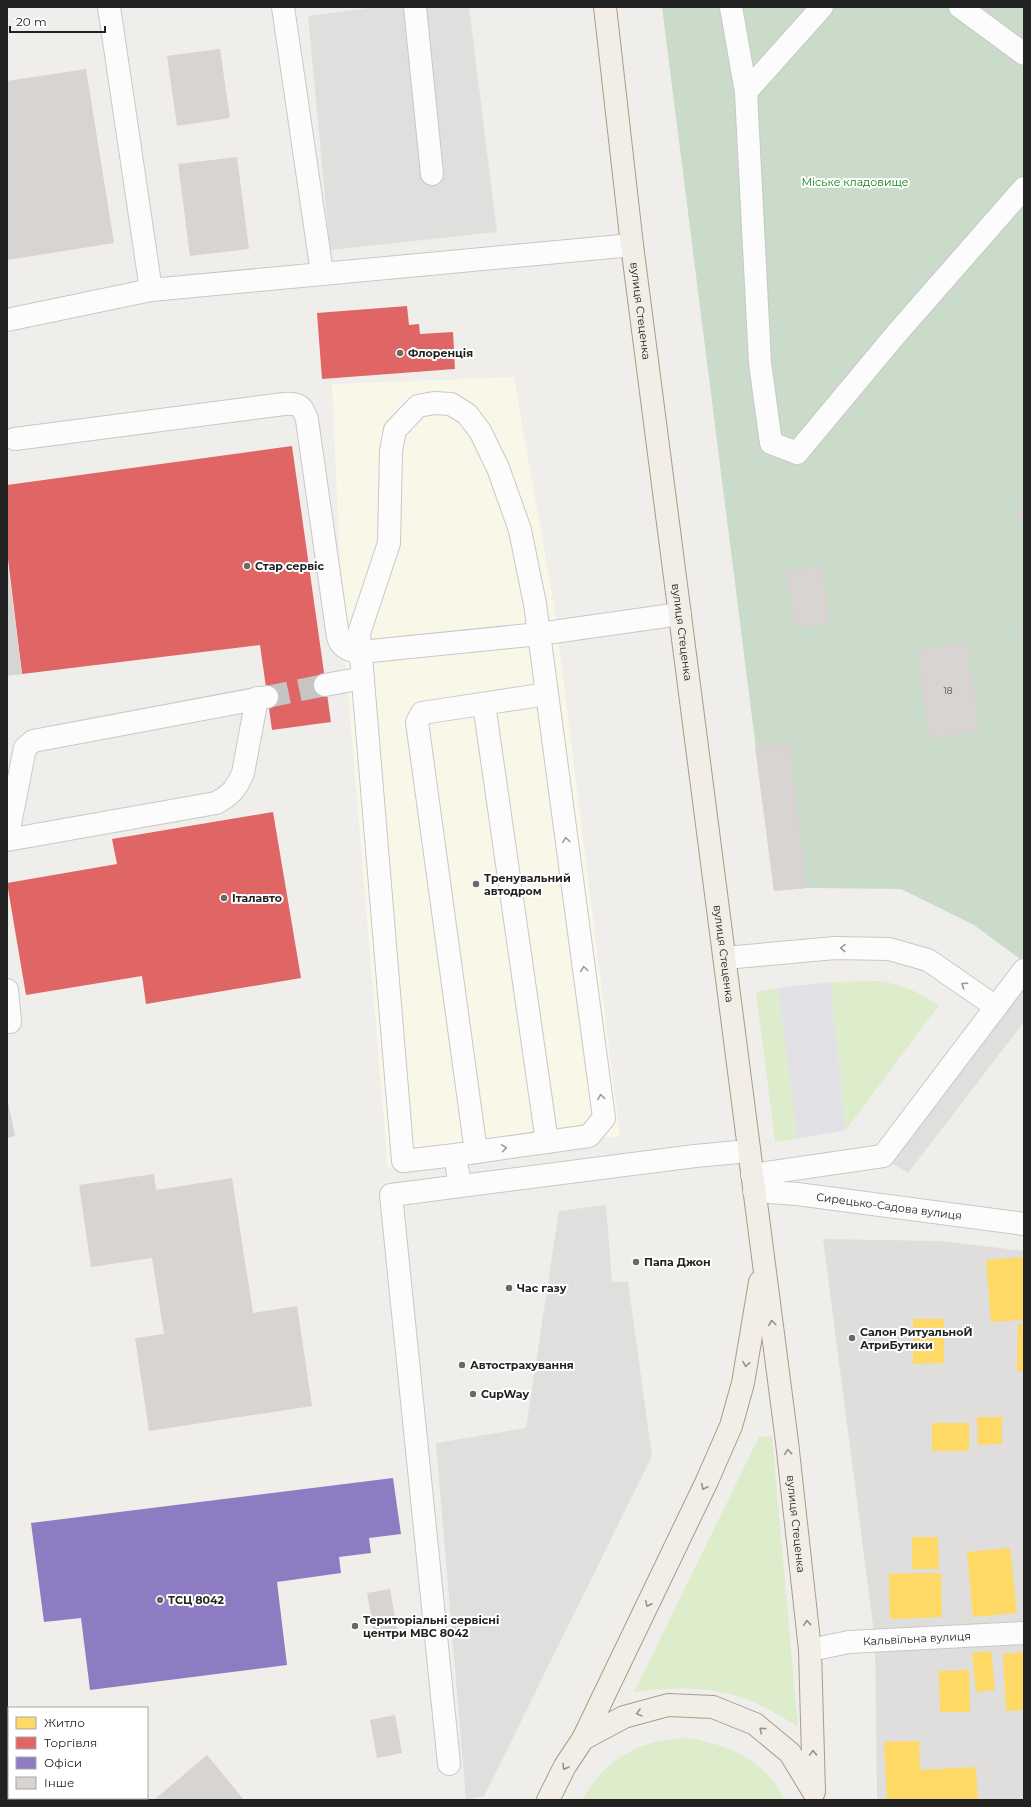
<svg xmlns="http://www.w3.org/2000/svg" width="1031" height="1807" viewBox="0 0 1031 1807" font-family="Montserrat,sans-serif">
	<rect width="100%" height="100%" fill="#f0eeeb"/>
	<path fill="#dfdedc" d="M823,1239L942,1241L1024,1251V1800H877L875,1640Z"/>
	<path fill="#f8f7e8" d="M514,377L554,606L620,1136L388,1169L343,631L332,384Z"/>
	<path fill="#ddeccb" d="M883,981L912,990L939,1005L846,1130L830,982Z
		M778,988L797,1139L775,1142L756,992Z
		M772,1436L798,1727C741,1688 701,1684 634,1692L759,1437Z
		M688,1738C727,1744 768,1761 784,1800H582C606,1757 640,1740 688,1738Z"/>
	<path fill="#cadbca" d="M662,7H1024V962L974,925L901,889L807,888L774,891Z"/>
	<path fill="#e0dfde" d="M375,7H469L497,232L330,250L308,16Z
		M1024,986V1022L908,1173L889,1161Z
		M606,1205L612,1282H628L652,1456L484,1796L466,1800L436,1443L526,1428L559,1211Z"/>
	<path fill="#e2e1e5" d="M830,982L846,1130L797,1139L778,988Z"/>
	<path fill="#ffd966" d="M1024,1257V1320L991,1322L986,1260Z
		M913,1319H944V1363L913,1364Z
		M1018,1324H1024V1372L1017,1371Z
		M977,1417H1002V1444L978,1445Z
		M932,1423H969V1451H932Z
		M912,1537H938L939,1569H912Z
		M1010,1548L1017,1613L973,1617L967,1552Z
		M941,1573L942,1617L890,1619L889,1574Z
		M991,1651L995,1690L976,1692L972,1653Z
		M1024,1652V1710L1006,1711L1003,1654Z
		M969,1670L970,1712H940L939,1671Z
		M919,1741L920,1770L976,1767L978,1800H887L884,1742Z"/>
	<path fill="#e06666" d="M407,306L409,325L419,324L420,334L453,332L455,369L322,379L317,313Z
		M292,446L331,722L272,730L260,645L22,674L7,551V485Z
		M273,812L301,978L146,1004L142,976L26,995L7,883L117,864L112,839Z"/>
	<path fill="#8e7cc3" d="M393,1478L401,1534L369,1538L371,1553L339,1557L341,1573L277,1582L287,1665L90,1690L81,1618L44,1622L31,1523Z"/>
	<path fill="#d7d4d2" d="M220,49L230,118L177,126L167,56Z
		M86,69L114,243L7,260V81Z
		M237,157L249,249L190,256L178,164Z
		M1024,504V523L1014,515Z
		M7,559L22,674L7,676Z
		M821,565L831,623L795,629L785,571Z
		M1024,622V635L1018,629Z
		M967,642L980,731L929,739L916,649Z
		M790,743L807,888L774,891L755,747Z
		M7,1096L15,1136L7,1138Z
		M154,1174L156,1190L232,1178L253,1313L297,1306L312,1406L149,1431L135,1338L164,1334L152,1258L91,1267L79,1185Z
		M390,1589L397,1629L374,1633L367,1593Z
		M395,1715L402,1753L377,1758L370,1720Z
		M207,1755L244,1800H154Z
		M7,1796H9V1798H32L33,1800H7Z"/>
	<g fill="none" stroke-linecap="round" stroke-linejoin="round">
		<path stroke="#c7c5c3" stroke-width="22" stroke-dasharray="22 11" stroke-linecap="butt" d="M267,697L325,685"/>
		<defs>
			<g id="minor">
				<path d="M109,7L151,290"/>
				<path d="M283,7L322,273"/>
				<path d="M415,7L432,174"/>
				<path d="M731,7L746,92L760,363L771,443L797,453L897,333L1024,188"/>
				<path d="M960,7L1024,54"/>
				<path d="M746,92L822,7"/>
				<path d="M7,320L151,290L632,245"/>
				<path d="M15,439L284,404C299,403 303,406 307,420L338,637C341,648 350,651 361,652L539,634L680,614"/>
				<path d="M325,685L363,678"/>
				<path d="M484,704L547,1142"/>
				<path d="M7,839L25,748L33,741L267,697"/>
				<path d="M7,840L216,803C231,795 236,789 243,773L257,698"/>
				<path d="M725,958L835,948L889,949L928,960L996,1007"/>
				<path d="M7,990L10,1022"/>
				<path d="M476,1152L417,722L422,713L547,694"/>
				<path d="M455,1155L403,1161L359,633L389,543L391,451L395,430L418,406L434,403L451,404L467,414L480,431L498,468L520,530L535,604L604,1118L589,1136L455,1155L460,1186"/>
				<path d="M752,1175L883,1156L1024,970"/>
				<path id="s1" d="M754,1191L797,1194L1024,1224"/>
				<path id="s2" d="M810,1650L849,1642L1024,1633"/>
				<path d="M449,1764L391,1195L695,1156L749,1151"/>
			</g>
			<g id="major">
				<path id="s3" d="M605,7L632,245L787,1442L810,1650L814,1792"/>
				<path d="M583,1739L707,1481L731,1426L743,1383L760,1282"/>
				<path d="M548,1800L565,1766L583,1739L624,1717L668,1705L713,1707L755,1724L790,1753L813,1791"/>
			</g>
		</defs>
		<use href="#minor" stroke="#c9c8c7" stroke-width="24"/>
		<use href="#major" stroke="#a79c86" stroke-width="24"/>
		<use href="#minor" stroke="#fdfcfc" stroke-width="22"/>
		<use href="#major" stroke="#f3ede7" stroke-width="22"/>
	</g>
	<defs><path id="oneway-chevron" d="M-2-3.5L2.5 0L-2 3.5" fill="none" stroke-width="1.6" stroke-linecap="round" stroke-linejoin="round"/></defs>
	<g stroke="#9a9a9a">
		<use href="#oneway-chevron" transform="translate(566 840) rotate(-98)"/>
		<use href="#oneway-chevron" transform="translate(843 948) rotate(-178)"/>
		<use href="#oneway-chevron" transform="translate(584 969) rotate(-98)"/>
		<use href="#oneway-chevron" transform="translate(964 985) rotate(-145)"/>
		<use href="#oneway-chevron" transform="translate(601 1097) rotate(-98)"/>
		<use href="#oneway-chevron" transform="translate(504 1148) rotate(-8)"/>
	</g>
	<g stroke="#95928e">
		<use href="#oneway-chevron" transform="translate(772 1323) rotate(-97)"/>
		<use href="#oneway-chevron" transform="translate(746 1364) rotate(99)"/>
		<use href="#oneway-chevron" transform="translate(788 1452) rotate(-96)"/>
		<use href="#oneway-chevron" transform="translate(704 1487) rotate(116)"/>
		<use href="#oneway-chevron" transform="translate(648 1604) rotate(116)"/>
		<use href="#oneway-chevron" transform="translate(807 1623) rotate(-96)"/>
		<use href="#oneway-chevron" transform="translate(639 1713) rotate(165)"/>
		<use href="#oneway-chevron" transform="translate(762 1730) rotate(-140)"/>
		<use href="#oneway-chevron" transform="translate(813 1753) rotate(-92)"/>
		<use href="#oneway-chevron" transform="translate(565 1767) rotate(121)"/>
	</g>
	<g fill="#6a6968" stroke="#fff" stroke-width="1.5">
		<circle cx="400" cy="353" r="4"/>
		<circle cx="247" cy="566" r="4"/>
		<circle cx="476" cy="884" r="4"/>
		<circle cx="224" cy="898" r="4"/>
		<circle cx="636" cy="1262" r="4"/>
		<circle cx="509" cy="1288" r="4"/>
		<circle cx="852" cy="1338" r="4"/>
		<circle cx="462" cy="1365" r="4"/>
		<circle cx="473" cy="1394" r="4"/>
		<circle cx="160" cy="1600" r="4"/>
		<circle cx="355" cy="1626" r="4"/>
	</g>
	<g text-anchor="middle" dominant-baseline="central" stroke-width="4" stroke-linejoin="round" paint-order="stroke">
		<g font-size="9" fill="#4f4e4e">
			<text x="948" y="690">18</text>
		</g>
		<g font-size="11" fill="#0c8416" stroke="#fff">
			<text x="855" y="182">Міське кладовище</text>
		</g>
		<g font-size="11" fill="#222" stroke="#fff">
			<text stroke="none"><textPath href="#s3" startOffset="306">вулиця Стеценка</textPath></text>
			<text stroke="none"><textPath href="#s3" startOffset="630">вулиця Стеценка</textPath></text>
			<text stroke="none"><textPath href="#s3" startOffset="954">вулиця Стеценка</textPath></text>
			<text stroke="none"><textPath href="#s1" startOffset="136">Сирецько-Садова вулиця</textPath></text>
			<text stroke="none"><textPath href="#s3" startOffset="1529">вулиця Стеценка</textPath></text>
			<text stroke="none"><textPath href="#s2" startOffset="108">Кальвільна вулиця</textPath></text>
		</g>
		<g font-size="11" font-weight="bold" fill="#222" stroke="#fff" text-anchor="start">
			<text x="408" y="353">Флоренція</text>
			<text x="255" y="566">Стар сервіс</text>
			<text x="484" y="878">Тренувальний<tspan x="484" dy="13">автодром</tspan></text>
			<text x="232" y="898">Італавто</text>
			<text x="644" y="1262">Папа Джон</text>
			<text x="517" y="1288">Час газу</text>
			<text x="860" y="1332">Салон РитуальноЙ<tspan x="860" dy="13">АтриБутики</tspan></text>
			<text x="470" y="1365">Автострахування</text>
			<text x="481" y="1394">CupWay</text>
			<text x="168" y="1600">ТСЦ 8042</text>
			<text x="363" y="1620">Територіальні сервісні<tspan x="363" dy="13">центри МВС 8042</tspan></text>
		</g>
	</g>
	<rect width="1031" height="1807" fill="none" stroke="#222222" stroke-width="16"/>
	<rect x="8" y="1707" width="140" height="92" fill="#ffffff" stroke="#a7a7a7"/>
	<rect x="16" y="1717" width="20" height="12" fill="#ffd966" stroke="#a7a7a7"/>
	<text x="44" y="1727" font-size="12" fill="#222222">Житло</text>
	<rect x="16" y="1737" width="20" height="12" fill="#e06666" stroke="#a7a7a7"/>
	<text x="44" y="1747" font-size="12" fill="#222222">Торгівля</text>
	<rect x="16" y="1757" width="20" height="12" fill="#8e7cc3" stroke="#a7a7a7"/>
	<text x="44" y="1767" font-size="12" fill="#222222">Офіси</text>
	<rect x="16" y="1777" width="20" height="12" fill="#d7d4d2" stroke="#a7a7a7"/>
	<text x="44" y="1787" font-size="12" fill="#222222">Інше</text>
	<path d="M10 26v6h95v-6" fill="none" stroke="#222222" stroke-width="2"/>
	<text x="16" y="26" font-size="12" fill="#222222" stroke="#ffffff" stroke-width="3" paint-order="stroke">20 m</text>
</svg>
